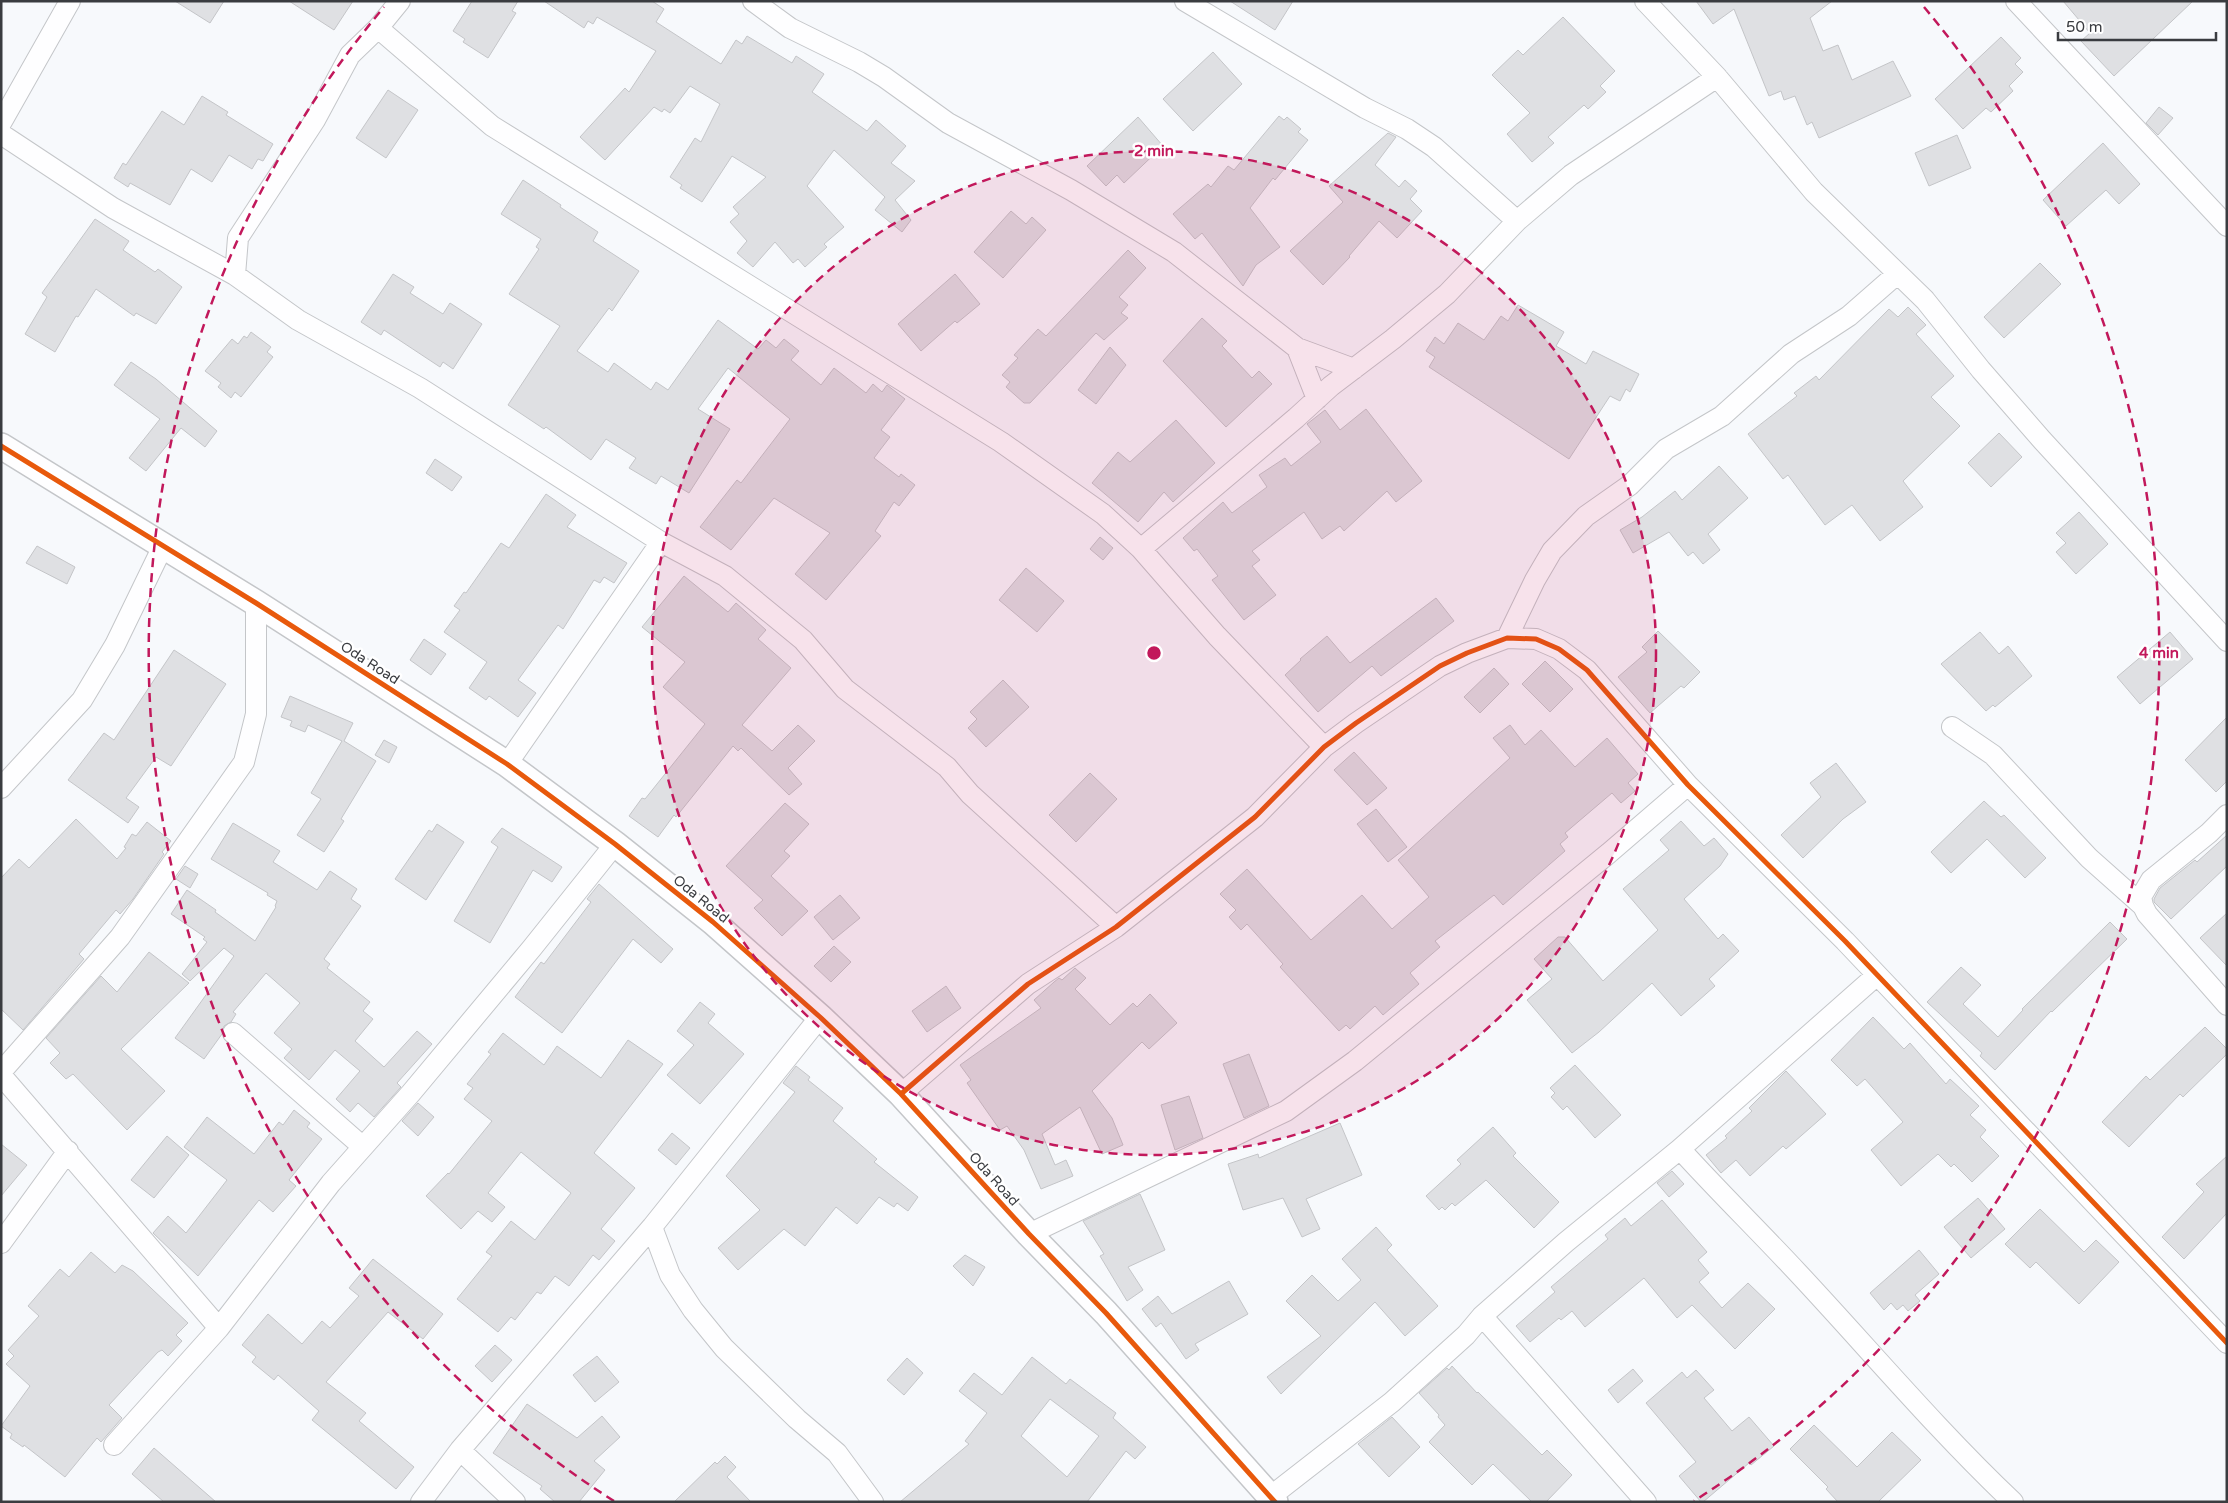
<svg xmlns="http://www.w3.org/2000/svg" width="2228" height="1503" viewBox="0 0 2228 1503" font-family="'Varela Round',sans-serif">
	<rect width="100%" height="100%" fill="#f7f9fc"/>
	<path fill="#dfe0e3" stroke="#c4c5c8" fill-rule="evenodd" d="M175,1H224L210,23Z
		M289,1H353L334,30Z
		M472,1H518L512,11L516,13L488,58L463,42L465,39L453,31Z
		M544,1H652L664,9L656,22L721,64L736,40L742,44L747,36L792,63L796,56L824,74L812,92L867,131L876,120L906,146L891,163L915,181L895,200L911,220L902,232L875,210L885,197L834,150L807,186L844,227L824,244L827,247L805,267L798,259L793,263L775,242L753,267L737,253L747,241L730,222L739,214L733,207L766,177L732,156L702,202L680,188L682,185L670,177L695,138L701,142L720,104L690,86L670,113L664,109L662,112L654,107L605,160L580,137L625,88L629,92L656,51L597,17L593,24L588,21L584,28Z
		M1230,1H1293L1275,30Z
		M1696,1H1832L1810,18L1823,51L1838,45L1852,80L1893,61L1911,96L1819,138L1812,122L1807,125L1795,96L1784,100L1781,91L1769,96L1734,9L1713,24Z
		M2063,1H2193L2114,76L2081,41L2090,33Z
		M1563,17L1615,71L1600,86L1606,92L1588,109L1584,105L1548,137L1554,143L1532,162L1507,134L1530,113L1492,75L1518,50L1523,55Z
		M2001,37L2021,58L2015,64L2023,72L2009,86L2013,91L1991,112L1986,108L1963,129L1935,99Z
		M1213,52L1242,84L1193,131L1163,99Z
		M388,90L418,110L386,158L356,138Z
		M202,96L228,112L226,115L273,144L263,161L258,159L252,169L229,155L212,182L191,169L170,205L130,183L128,187L114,178L123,163L126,165L162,111L184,125Z
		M2159,107L2173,118L2158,135L2146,123Z
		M1279,116L1284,120L1287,117L1301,129L1298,132L1308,140L1275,180L1273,178L1250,208L1280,247L1256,265L1243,286L1202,233L1195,239L1173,214L1208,184L1211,187L1228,166L1234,170Z
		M1138,117L1163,146L1124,183L1117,175L1106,186L1087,166Z
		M1388,133L1396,137L1375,165L1399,187L1405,180L1417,191L1410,199L1422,211L1397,238L1379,221L1349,256L1350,257L1323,285L1290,251L1343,202L1329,186Z
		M1957,135L1971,168L1929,186L1915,153Z
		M2103,143L2140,184L2119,204L2106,190L2066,226L2043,200Z
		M523,180L561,205L560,207L598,232L593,241L639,271L612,311L609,308L577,351L608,372L614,363L651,390L656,382L668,390L718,320L758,349L766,340L776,348L784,339L799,351L791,360L821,385L834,368L866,393L873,384L882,392L887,385L905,399L881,430L890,437L874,458L899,477L901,474L915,485L899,506L894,502L875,531L881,536L826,600L795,574L830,533L774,498L731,550L700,527L737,480L741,483L790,419L728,368L698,409L730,429L689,493L661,476L656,484L629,468L636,458L606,439L591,460L546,427L544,429L508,405L560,326L509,294L539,249L536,247L541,239L501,214Z
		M1011,211L1026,224L1032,217L1046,230L1003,278L974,252Z
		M95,219L129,241L123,250L155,272L158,269L182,287L156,324L136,313L134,316L96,289L78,317L76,316L55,352L25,334L47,297L42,293Z
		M1128,250L1146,268L1119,297L1128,305L1121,313L1128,318L1104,340L1096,333L1030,403H1024L1006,387L1010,382L1002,375L1018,358L1014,355L1038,329L1046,336Z
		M2040,263L2061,284L2004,338L1984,317Z
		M393,274L414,287L410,293L443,314L450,303L482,324L453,369L443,362L440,367L384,330L381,335L361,322Z
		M955,274L980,304L957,323L955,321L921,351L898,324Z
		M1518,305L1564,332L1556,346L1586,364L1593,351L1639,374L1630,392L1626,389L1620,401L1610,396L1569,459L1429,367L1435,357L1426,351L1435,337L1444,344L1458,323L1484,340L1501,316L1508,321Z
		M1908,307L1926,325L1916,334L1954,376L1931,397L1960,426L1903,481L1923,507L1880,541L1852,505L1825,525L1788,475L1783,479L1748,434L1797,396L1794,393L1816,376L1819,380L1889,309L1898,317Z
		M1202,318L1227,341L1222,346L1252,378L1259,371L1272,384L1226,427L1163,361Z
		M251,332L271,347L267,352L273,357L241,397L235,392L231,398L218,387L221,383L205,371L232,339L238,344L244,336L247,338Z
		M1110,347L1126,365L1096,404L1078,390Z
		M131,362L156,379L217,431L205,447L181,428L146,471L129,458L160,419L114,385Z
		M1366,409L1422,481L1396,502L1387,491L1344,531L1340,526L1322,539L1304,512L1252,551L1260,560L1252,566L1276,595L1244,620L1212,580L1218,576L1197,549L1194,551L1183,538L1223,502L1232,513L1267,487L1259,475L1285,458L1291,466L1321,442L1307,424L1325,410L1340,430Z
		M1176,420L1215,463L1173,502L1164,492L1138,522L1092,483L1118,452L1130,462Z
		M1999,433L2022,457L1991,487L1968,463Z
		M435,459L462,477L452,491L426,473Z
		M1719,466L1748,498L1708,534L1720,550L1703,564L1693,552L1688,556L1669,532L1633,553L1620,530L1642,517L1675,491L1682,500Z
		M546,494L576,515L567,527L627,563L614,583L604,577L600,583L594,580L563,629L558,625L518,680L536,693L518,717L489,696L486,700L469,688L487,662L444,632L460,610L454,606L464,592L466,593L501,543L509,548Z
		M2079,512L2108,544L2076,574L2056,552L2066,543L2056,533Z
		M1100,537L1113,548L1103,560L1090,549Z
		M37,546L75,567L67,584L26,563Z
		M1026,568L1064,601L1037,632L999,600Z
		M684,576L728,612L736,603L766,630L758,639L791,668L742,725L772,751L798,725L815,741L788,768L802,784L789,795L741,748L738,751L733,746L676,817L674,815L658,837L629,816L642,798L645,799L705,724L663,687L685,662L642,627Z
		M1436,598L1454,621L1381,676L1372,666L1318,712L1285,675L1301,660L1300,659L1327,636L1350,663Z
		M1658,631L1700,672L1684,688L1681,686L1650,713L1618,677L1647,652L1642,647Z
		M1980,632L1999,654L2008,646L2032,676L1995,707L1993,705L1986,711L1941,664Z
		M2170,632L2193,659L2140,704L2117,677Z
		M424,639L446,654L431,675L410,660Z
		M174,650L226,684L171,766L156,757L126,798L139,807L128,823L68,780L104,733L114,740Z
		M1545,661L1573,689L1550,712L1522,684Z
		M1494,668L1509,684L1480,713L1464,697Z
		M1003,680L1029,707L986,747L968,728L977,719L970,712Z
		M290,696L353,723L344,741L376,761L341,819L344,821L324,852L297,835L321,799L311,793L342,741L308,725L305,732L290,726L292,721L281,717Z
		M2227,717V781L2216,792L2185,760Z
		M1510,725L1525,745L1541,730L1575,767L1607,738L1638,774L1628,783L1635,791L1621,803L1612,793L1565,833L1568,837L1560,844L1565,851L1503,905L1494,895L1435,941L1440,947L1410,973L1419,984L1383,1015L1375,1006L1350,1029L1346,1025L1339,1031L1280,967L1283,964L1247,924L1241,930L1229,917L1236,910L1220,894L1247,869L1311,940L1362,895L1392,929L1429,897L1398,860L1510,758L1493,738Z
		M384,740L397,747L389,763L375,755Z
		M1354,752L1387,788L1367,805L1334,770Z
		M1836,763L1866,802L1843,819L1803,858L1781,835L1821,797L1810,783Z
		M1090,773L1117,799L1076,842L1049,815Z
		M1984,801L2001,817L2004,815L2046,858L2025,878L1987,839L1951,873L1931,852Z
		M785,803L809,824L784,851L790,856L771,876L808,911L782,936L754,908L763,900L726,866Z
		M1376,809L1407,847L1388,862L1357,824Z
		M76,819L117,859L126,848L124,847L132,834L136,836L147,822L171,841L162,852L164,854L133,899L120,914L116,910L79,954L84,959L23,1030L1,1009V878L19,859L29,868Z
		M1681,821L1704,846L1714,838L1728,854L1720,866L1684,899L1718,939L1723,934L1739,951L1709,979L1715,986L1681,1016L1652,983L1599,1032L1572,1053L1527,1000L1552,979L1534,959L1558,937H1565L1603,981L1658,930L1623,889L1669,850L1660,840Z
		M233,823L280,851L273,862L317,890L330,871L357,889L351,899L361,906L324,959L330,964L327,968L370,1002L363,1011L373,1019L355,1041L384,1067L417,1031L432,1044L397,1083L401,1087L374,1117L358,1103L350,1112L336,1099L360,1071L335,1050L309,1080L284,1058L292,1049L274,1033L300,1003L266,973L233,1012L236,1014L231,1022L224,1026L222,1034L204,1059L175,1038L234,956L224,948L190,981L182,974L207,942L203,939L205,937L171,914L187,890L216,910L215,912L255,941L276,907L275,906L277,901L267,895L268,893L211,859Z
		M437,824L464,842L426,900L395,879L429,830L432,832Z
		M502,828L562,867L552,882L533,870L490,943L454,921L498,847L491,842Z
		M2227,835V866L2171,919L2154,902V899L2160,888L2195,860L2197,862Z
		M185,866L198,874L190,888L176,879Z
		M599,884L673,949L661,963L633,939L562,1033L515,997L541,962L544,964L591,902L587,899Z
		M840,895L860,918L833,940L814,917Z
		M2227,913V966L2200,938Z
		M2110,922L2127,939L2052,1012L2051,1011L1995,1070L1980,1056L1982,1053L1927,1002L1961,967L1981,985L1963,1004L1998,1037L2023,1010L2022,1009Z
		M834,946L851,962L831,982L814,966Z
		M149,952L189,983L121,1049L165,1091L127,1130L73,1074L66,1079L50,1063L60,1053L46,1038L101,976L117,992Z
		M1075,968L1086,978L1075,989L1110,1025L1133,1003L1137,1007L1150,994L1177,1023L1149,1049L1142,1042L1092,1091L1112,1118L1123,1145L1102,1154L1080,1107L1042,1134L1055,1165L1066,1160L1073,1176L1041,1189L1024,1150L1007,1126L1000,1130L967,1083L971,1080L960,1065L1041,1008L1034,1000L1054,982L1059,978L1062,980Z
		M946,986L961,1008L927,1032L912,1011Z
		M700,1002L715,1014L708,1023L744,1054L700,1104L667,1075L694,1045L677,1031Z
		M1873,1017L1904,1049L1910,1043L1946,1084L1950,1079L1979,1106L1970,1115L1986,1130L1980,1137L1999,1156L1972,1182L1954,1164L1951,1167L1938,1154L1901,1186L1871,1150L1903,1122L1865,1079L1857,1086L1831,1060Z
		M2205,1027L2227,1049V1054L2183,1097L2180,1094L2129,1147L2102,1122L2146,1076L2150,1080Z
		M503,1033L544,1065L557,1046L601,1078L628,1040L663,1064L594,1153L635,1188L601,1229L615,1241L599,1260L593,1255L569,1286L555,1276L541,1294L537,1292L515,1320L511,1317L498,1332L457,1299L492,1256L486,1252L511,1221L535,1240L571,1193L521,1152L488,1193L505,1207L492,1222L478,1211L461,1229L426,1196L448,1173L449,1174L492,1121L464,1099L473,1088L467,1084L491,1054L488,1052Z
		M1249,1054L1269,1106L1244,1118L1223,1064Z
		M1575,1065L1621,1115L1595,1138L1567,1106L1563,1110L1551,1097L1555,1093L1550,1088Z
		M796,1066L810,1077L808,1080L843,1108L833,1121L877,1159L874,1162L918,1197L908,1211L897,1203L894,1207L879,1197L857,1224L836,1207L805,1246L784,1229L738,1270L718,1248L760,1210L726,1176L795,1092L783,1083Z
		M1786,1071L1826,1114L1786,1149L1783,1146L1750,1176L1736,1160L1721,1173L1706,1155L1727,1138L1725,1136L1752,1111L1749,1108Z
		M1189,1096L1203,1138L1175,1150L1161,1105Z
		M418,1103L434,1117L418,1136L402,1121Z
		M294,1110L310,1123L307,1127L322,1139L289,1180L296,1186L273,1212L259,1200L198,1276L153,1233L168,1216L186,1233L227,1180L184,1147L207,1117L254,1154L279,1122L283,1125Z
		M1340,1123L1362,1175L1306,1199L1320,1229L1302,1237L1283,1198L1243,1210L1228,1164L1258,1154L1259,1158Z
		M1493,1127L1516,1153L1513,1156L1559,1202L1534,1228L1486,1180L1455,1206L1452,1203L1445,1210L1442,1207L1439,1210L1426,1196L1461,1164L1457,1160Z
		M672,1133L690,1148L676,1165L658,1150Z
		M167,1136L189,1155L154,1198L131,1180Z
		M1,1144L27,1165L1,1196Z
		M2227,1156V1213L2184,1259L2162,1237L2204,1192L2196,1184Z
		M1672,1171L1684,1184L1669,1197L1657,1183Z
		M1140,1194L1165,1250L1128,1267L1143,1290L1127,1301L1100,1256L1104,1254L1083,1221Z
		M1978,1198L2005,1229L1971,1258L1944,1227Z
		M1662,1200L1707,1252L1698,1260L1709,1273L1699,1282L1722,1308L1748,1283L1775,1309L1735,1349L1692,1305L1677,1318L1644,1278L1585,1327L1572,1311L1561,1320L1559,1318L1530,1342L1516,1326L1555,1292L1551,1287L1608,1239L1605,1235L1625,1218L1631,1226Z
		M2040,1209L2084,1252L2096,1240L2119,1262L2079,1304L2036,1262L2030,1268L2005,1244Z
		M1376,1227L1392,1245L1387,1250L1438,1306L1405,1336L1375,1302L1281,1394L1267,1377L1321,1336L1286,1301L1312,1275L1338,1301L1361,1280L1342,1259Z
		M1919,1250L1939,1274L1915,1295L1920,1301L1908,1311L1903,1305L1897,1310L1891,1303L1884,1310L1870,1293Z
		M91,1252L115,1273L122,1265L133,1271L188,1323L176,1335L182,1341L168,1356L162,1350L158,1352L109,1405L122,1418L101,1442L97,1438L65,1477L24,1445L23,1447L10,1438L12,1434L1,1426L30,1386L6,1364L14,1356L8,1350L39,1316L28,1306L60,1269L69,1277Z
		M965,1255L985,1267L973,1286L953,1266Z
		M373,1259L443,1314L423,1339L388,1312L326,1382L366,1413L359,1421L414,1467L396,1489L312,1420L319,1411L278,1375L274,1380L252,1362L256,1357L242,1345L268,1314L302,1344L322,1321L330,1328L359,1296L349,1288Z
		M1229,1281L1248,1314L1195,1344L1199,1350L1186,1359L1161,1323L1156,1327L1142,1309L1158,1296L1172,1314Z
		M495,1345L512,1360L492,1382L475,1366Z
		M597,1356L619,1382L595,1402L573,1375Z
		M1032,1357L1066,1384L1070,1379L1116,1413L1113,1418L1146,1447L1135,1459L1126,1451L1087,1502H900L969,1444L965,1441L987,1413L959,1391L974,1373L1002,1395ZM1050,1399L1099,1436L1067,1477L1021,1436Z
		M907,1358L923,1373L904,1395L887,1380Z
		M1452,1366L1477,1393L1478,1392L1542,1455L1547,1450L1572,1475L1546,1502H1532L1493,1464L1472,1485L1429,1442L1445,1425L1438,1417L1439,1415L1419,1393L1447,1368L1449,1370Z
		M1633,1369L1643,1381L1618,1403L1608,1390Z
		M1696,1370L1714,1390L1704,1398L1732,1431L1749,1417L1774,1446L1751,1465L1749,1463L1703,1502H1701L1679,1476L1696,1462L1646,1403L1682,1372L1687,1378Z
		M527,1404L577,1438L602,1416L620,1437L594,1461L605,1470L579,1502H555L540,1489L542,1486L493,1453Z
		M1392,1417L1420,1447L1389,1477L1358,1444Z
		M1814,1425L1857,1467L1892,1432L1921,1460L1878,1502H1838L1826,1489L1828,1487L1790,1449Z
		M154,1448L216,1502H164L132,1474Z
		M725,1456L736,1467L727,1477L751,1502H674L715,1462L717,1464Z"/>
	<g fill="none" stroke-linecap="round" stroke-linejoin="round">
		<defs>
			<path id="minor" d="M753,1L790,28L859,62L884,77L948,123L1071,190L1174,252L1297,348L1354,369
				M1185,1L1365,108L1407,129L1434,147L1517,221
				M1645,1L1717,77L1814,192L1925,300L1981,370L2042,440L2227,641
				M2016,1L2227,226
				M378,28L492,126L1001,442L1103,514L1141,549L1217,636L1324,747
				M1,123L70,1
				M1,134L113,208L235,275L298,320L420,388L661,542L725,576L803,640L845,689L947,767L970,794L1116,927
				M235,275L238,238L315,120L350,55L378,28L400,1
				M1297,348L1317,399
				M1141,549L1296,418L1331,386L1393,339L1447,294L1517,221L1571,175L1717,77
				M1507,638L1535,580L1552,551L1586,516L1630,485L1666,449L1722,416L1791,354L1849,316L1897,274
				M1952,727L1993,755L2089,858L2143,906
				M507,764L661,542
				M1,788L82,700L115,645L163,546
				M2227,815L2209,833L2151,880L2141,897L2143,906L2147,914L2227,1005
				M233,1033L363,1147
				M1,1072L120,937L244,762L256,714V603
				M1,1075L219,1328
				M901,1094L1028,984L1116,927L1255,817L1324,747L1356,723L1440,666L1467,653L1507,638L1536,639L1559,649L1587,670L1688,785L1845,941L2227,1343
				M1680,1149C1718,1191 1759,1231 1798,1273C1869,1349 1937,1430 2013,1502
				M652,1227L670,1275L693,1310L724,1348L797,1419L837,1453L873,1502
				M1029,1234L1286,1111L1355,1061L1609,853L1688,785
				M1,1243L68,1151
				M1482,1316L1646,1502
				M114,1445L219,1328L331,1183L411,1093L532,948L615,844
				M460,1450L515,1502
				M1270,1497L1392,1402L1466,1335L1482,1316L1566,1242L1680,1149L1877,975
				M421,1502L460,1450L652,1227L820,1017"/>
			<path id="tertiary" d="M1,446L256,603L507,764L615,844L713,922L820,1017L901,1094L1029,1234L1106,1313L1275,1502"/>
		</defs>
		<use href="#minor" stroke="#c4c6c9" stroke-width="22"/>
		<use href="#tertiary" stroke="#c4c6c9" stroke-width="28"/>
		<use href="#minor" stroke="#fefeff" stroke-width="20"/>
		<use href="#tertiary" stroke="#fefeff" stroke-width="25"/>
		<defs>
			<path id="cycleway" d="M1,446L256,603L507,764L615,844L713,922L820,1017L901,1094L1029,1234L1106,1313L1275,1502
				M901,1094L1028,984L1116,927L1255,817L1324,747L1356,723L1440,666L1467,653L1507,638L1536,639L1559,649L1587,670L1688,785L1845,941L2227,1343"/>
		</defs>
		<use href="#cycleway" stroke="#fff" stroke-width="8"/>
		<use href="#cycleway" stroke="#e8590c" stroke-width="5"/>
	</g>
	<circle cx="1154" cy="653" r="502" fill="#c2185b" fill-opacity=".12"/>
	<g fill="none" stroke="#c2185b" stroke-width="2.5" stroke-dasharray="9 6">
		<circle cx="1154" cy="653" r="502"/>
		<path d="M614 1501A1005 1005 0 0 1 384 7M1924 7A1005 1005 0 0 1 1694 1501"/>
	</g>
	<g text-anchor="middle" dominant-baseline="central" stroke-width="5" stroke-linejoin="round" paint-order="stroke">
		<g font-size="14" fill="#3a3c40" stroke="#fff">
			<text transform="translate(370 663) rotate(33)">Oda Road</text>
			<text transform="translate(701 899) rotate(39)">Oda Road</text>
			<text transform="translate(994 1179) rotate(48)">Oda Road</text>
		</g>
	</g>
	<circle cx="1154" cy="653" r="8" fill="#c2185b" stroke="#fff" stroke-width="2.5"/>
	<g font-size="15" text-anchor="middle" font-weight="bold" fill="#c2185b" stroke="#fff" stroke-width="5" stroke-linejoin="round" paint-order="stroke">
		<text x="1154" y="156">2 min</text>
		<text x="2159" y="658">4 min</text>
	</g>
	<rect width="2228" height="1503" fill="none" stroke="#3a3c40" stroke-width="5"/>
	<path d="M2058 32v8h158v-8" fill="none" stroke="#3a3c40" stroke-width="2.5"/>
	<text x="2066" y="32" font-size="15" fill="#3a3c40" stroke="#ffffff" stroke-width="4" paint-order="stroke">50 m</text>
</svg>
